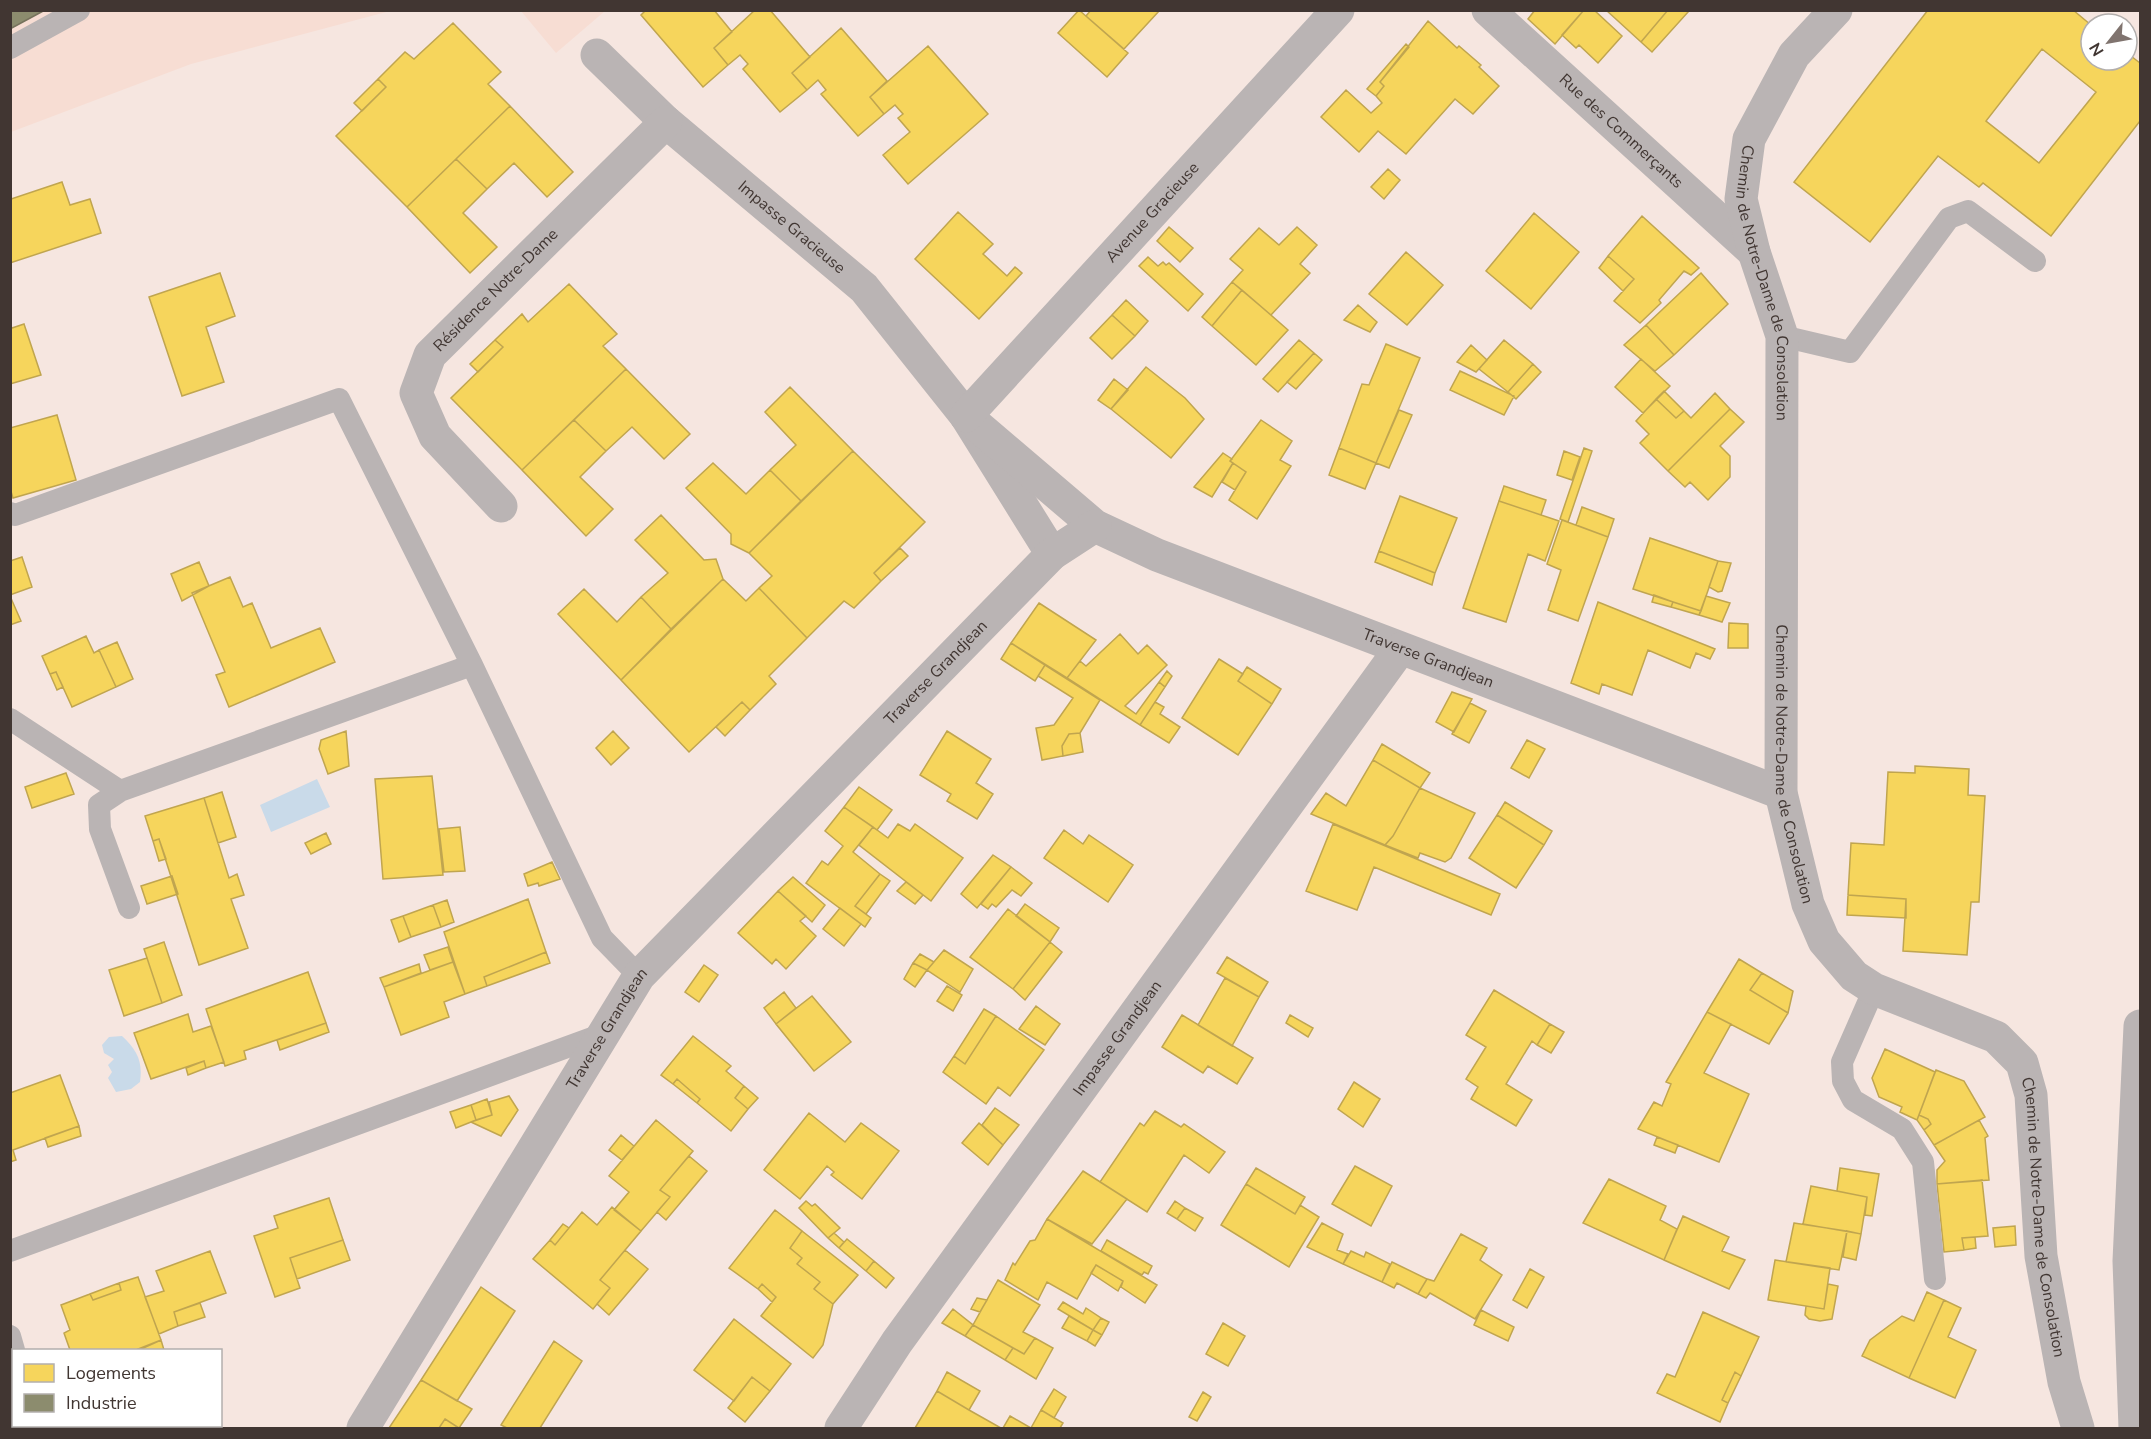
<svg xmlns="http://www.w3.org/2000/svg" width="2151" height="1439" viewBox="0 0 2151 1439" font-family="'Nunito Sans',sans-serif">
	<rect width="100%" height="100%" fill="#f6e6e0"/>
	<path fill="#f7ddd3" d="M11,11H390L191,64L11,132Z
		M521,11H605L556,53Z"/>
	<path fill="#c9dae9" d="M317,779L330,807L271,832L260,805Z
		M122,1036C137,1050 143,1061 140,1082L131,1089L116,1092L108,1078L112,1072L108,1065L114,1059L104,1053L102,1045L109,1037Z"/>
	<path fill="#f6d55c" stroke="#c0a54f" stroke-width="1.5" fill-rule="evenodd" d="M646,10H714L732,32L714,48L728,65L703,87L641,15Z
		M755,10H770L810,57L792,73L807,90L780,112L743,69L748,64L740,55L728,65L714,48Z
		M1079,10L1128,53L1107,77L1058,33Z
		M1091,10H1160L1124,49L1086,16Z
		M1535,10H1584L1555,44L1528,19Z
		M1584,10H1594L1622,36L1598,63L1579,45L1576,48L1562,35Z
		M1606,10H1668L1641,42Z
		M1668,10L1689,11L1652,52L1641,42Z
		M1928,10H2073L2091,25V60H2127V53L2140,63V121L2051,236L1983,183L1979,187L1938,156L1870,242L1794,182ZM2042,49L2096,92L2039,163L1986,121Z
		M1428,21L1457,48L1459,46L1481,65L1479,67L1499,86L1473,114L1455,99L1406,154L1378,131L1359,152L1321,117L1346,90L1371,113L1382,103L1376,96L1384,86L1380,82Z
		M453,23L501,72L488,84L510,106L407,207L336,136L386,87L378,79L405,52L414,59Z
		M841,28L887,81L870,97L884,114L858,136L821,94L826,90L818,80L807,90L792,73Z
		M1406,44L1409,47L1380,82L1384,86L1376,96L1367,89Z
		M928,46L988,114L908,184L883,155L910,132L898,118L903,114L895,105L884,114L870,97Z
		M378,79L386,87L362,111L354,103Z
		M510,106L573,172L547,197L514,163L487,189L456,159Z
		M456,159L487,189L463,213L497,247L470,273L407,207Z
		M1388,169L1400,180L1384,199L1371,187Z
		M62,182L70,205L90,199L101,233L10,263L11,199Z
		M958,212L993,244L983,254L1007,276L1015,267L1022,273L979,319L915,259Z
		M1534,213L1579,252L1531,309L1486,271Z
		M1642,216L1699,268L1691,275L1684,271L1659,300L1661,303L1640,323L1614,301L1634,279L1608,256Z
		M1169,227L1193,248L1180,262L1157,241Z
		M1297,227L1317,245L1300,264L1310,273L1271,315L1232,282L1243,270L1230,259L1259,228L1279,245Z
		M1406,252L1443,285L1407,325L1369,294Z
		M1608,256L1634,279L1623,291L1599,268Z
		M1148,257L1158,266L1163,262L1166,265L1169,263L1203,294L1188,311L1139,266Z
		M220,273L235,316L206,327L224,382L182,396L149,297Z
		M1701,273L1728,304L1674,355L1646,325Z
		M1232,282L1242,290L1212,326L1202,317Z
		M569,284L617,334L603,346L626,369L522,470L451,398L503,347L495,340L522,314L528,322Z
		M1242,290L1288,330L1256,365L1212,326Z
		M1126,300L1148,321L1135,336L1112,315Z
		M1358,305L1377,322L1370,332L1344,320Z
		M1112,315L1135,336L1112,359L1090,338Z
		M10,324L12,328L24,324L41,375L10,384Z
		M1646,325L1674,355L1655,371L1624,345Z
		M495,340L503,347L478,372L470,364Z
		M1299,340L1314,353L1278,392L1263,379Z
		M1504,340L1533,364L1508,392L1479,369Z
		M1386,344L1420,358L1376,463L1339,448L1362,384L1369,385Z
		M1471,345L1487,360L1476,372L1457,362Z
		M1314,353L1322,360L1296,389L1287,382Z
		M1641,359L1670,386L1643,413L1615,387Z
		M1533,364L1541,372L1516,399L1508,392Z
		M1146,367L1185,398L1204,419L1171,458L1111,409Z
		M626,369L690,434L664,459L632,427L606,451L574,420Z
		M1460,371L1514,396L1504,415L1450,390Z
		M1114,379L1128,390L1111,409L1098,400Z
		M790,387L853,451L801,501L770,470L796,445L765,412Z
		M1664,391L1684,411L1676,418L1656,399Z
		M1715,393L1730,409L1668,471L1640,443L1649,434L1636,421L1656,399L1676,418L1684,411L1691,418Z
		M1730,409L1744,422L1720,446L1730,456V477L1708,500L1690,482L1685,487L1668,471Z
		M1399,410L1412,415L1389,468L1376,463Z
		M57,415L76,480L13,498L10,488V428Z
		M574,420L606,451L580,477L613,509L586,536L522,470Z
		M1261,420L1292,441L1280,460L1291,466L1257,519L1229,500L1246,472L1230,461Z
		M1339,448L1376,463L1365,489L1329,475Z
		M1584,448L1592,451L1568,522L1560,519Z
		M853,451L925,522L874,573L881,581L854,608L844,601L807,638L759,588L772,576L749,553Z
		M1564,451L1580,457L1572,480L1557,475Z
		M1223,453L1232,459L1230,461L1233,463L1212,497L1194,487Z
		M713,463L746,494L770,470L801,501L749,553L731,544V534L686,488Z
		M1233,463L1246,472L1235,490L1222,482Z
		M1504,486L1546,500L1541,515L1499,501Z
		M1400,496L1457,518L1435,573L1379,551Z
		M1499,501L1559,521L1545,561L1528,554L1506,622L1463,608Z
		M1582,507L1614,519L1608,537L1576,525Z
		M661,515L704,560L716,559L723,579L671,629L641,597L668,573L635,540Z
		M1562,520L1608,537L1578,621L1548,610L1561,570L1547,564Z
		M1650,538L1718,561L1701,611L1633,589Z
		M900,548L908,556L881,581L874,573Z
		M1379,551L1435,573L1432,585L1375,562Z
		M22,557L32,587L10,595V561Z
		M1718,561L1731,563L1722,591L1718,592L1709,587Z
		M199,562L209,586L182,601L171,574Z
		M230,577L243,607L252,603L271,648L320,628L335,662L229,707L216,675L225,672L192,593Z
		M723,579L746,601L759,588L807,638L769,676L776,684L750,710L742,702L689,752L621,680Z
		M584,589L617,622L641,597L671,629L621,680L558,614Z
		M1654,595L1673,602L1671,607L1652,602Z
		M10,596L21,621L10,625Z
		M1706,596L1730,603L1722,622L1699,615Z
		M1598,602L1715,649L1710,659L1696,653L1690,668L1648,650L1632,695L1602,684L1599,694L1571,683Z
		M1673,602L1701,611L1699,615L1671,607Z
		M1039,603L1096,640L1067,678L1011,643Z
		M1729,623L1748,624V648H1728Z
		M1120,634L1138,654L1147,645L1167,665L1125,706L1136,714L1159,682L1165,687L1140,725L1067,678L1080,661L1086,666Z
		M86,636L94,653L99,650L116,687L72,707L56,672L50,674L42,656Z
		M117,642L133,679L116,687L99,650Z
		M1011,643L1045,665L1035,681L1001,659Z
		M1219,659L1243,674L1238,681L1272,704L1238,755L1182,718Z
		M1045,665L1100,700L1080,733L1069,734L1062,746L1063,756L1042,760L1036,728L1054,725L1073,698L1038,676Z
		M1247,667L1281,689L1272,704L1238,681Z
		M1167,671L1172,676L1165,687L1159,682Z
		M56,672L63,687L57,690L50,674Z
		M1452,692L1472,699L1454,732L1436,722Z
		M742,702L750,710L725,736L716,727Z
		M1155,702L1164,707L1160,714L1180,727L1169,743L1140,725Z
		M1470,703L1486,711L1469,743L1452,734Z
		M346,731L349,766L328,774L319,749L321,740Z
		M613,731L629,748L611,765L596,748Z
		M947,731L991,759L976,783L993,794L977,819L947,801L951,794L920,775Z
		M1080,733L1083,752L1063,756L1062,746L1069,734Z
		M1527,740L1545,749L1529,778L1511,768Z
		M1382,744L1430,773L1420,788L1373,760Z
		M1373,760L1420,788L1393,836L1385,845L1311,814L1326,793L1346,806Z
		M1915,766L1969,769L1968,795L1985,796L1979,902H1971L1967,955L1903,951L1906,899L1848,895L1851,843L1884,845L1888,772L1915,773Z
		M66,773L74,794L32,808L25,787Z
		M432,776L443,875L383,879L375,779Z
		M859,787L892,810L877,830L844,807Z
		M1420,788L1475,813L1451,858L1445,862L1420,853L1418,858L1385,845L1393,836Z
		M222,792L236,837L218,843L204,798Z
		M204,798L229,878L237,874L244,895L231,899L248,948L199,965L159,839L153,841L145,816Z
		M1505,802L1552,831L1544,845L1497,815Z
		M844,807L873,827L853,852L880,874L855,906L871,918L865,927L806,883L822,861L828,865L843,846L825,831Z
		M1497,815L1544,845L1516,888L1469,858Z
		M898,824L910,831L915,824L963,858L931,901L859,845L873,827L888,838Z
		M1333,824L1500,894L1491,915L1374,867L1357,910L1306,891Z
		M460,827L465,871L444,872L439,829Z
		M1064,830L1083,844L1089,835L1133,865L1108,902L1044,858Z
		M326,833L331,844L311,854L305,843Z
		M159,839L166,859L159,861L153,841Z
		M993,855L1011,867L977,908L961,894Z
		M552,862L560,879L539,886L538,883L528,886L524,874Z
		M1011,867L1032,883L1021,896L1012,890L996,907L992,904L988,909L981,904Z
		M880,874L890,881L866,914L855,906Z
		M172,876L178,894L147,904L141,886Z
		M793,877L825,905L812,922L778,891Z
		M906,882L923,895L915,904L897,891Z
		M778,891L806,916L800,921L816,936L786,969L776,959L772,964L738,933Z
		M1848,895L1906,899V918L1847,915Z
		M528,899L546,952L484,977L487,986L465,994L444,932Z
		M447,900L454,922L441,927L433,905Z
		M1025,904L1059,928L1050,942L1016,916Z
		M433,905L441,927L411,937L403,916Z
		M840,908L861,924L844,946L823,929Z
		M1008,909L1050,942L1013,989L970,957Z
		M403,916L411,937L399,942L391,920Z
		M164,942L182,995L162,1003L144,949Z
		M1050,942L1062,952L1025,1000L1013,989Z
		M448,947L453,962L430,970L424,955Z
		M944,950L973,969L960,992L927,970Z
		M546,952L550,963L487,986L484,977Z
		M920,954L934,962L927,970L913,963Z
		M1227,957L1268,982L1259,997L1217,973Z
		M147,958L162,1003L124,1016L109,970Z
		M1739,959L1762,973L1750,990L1788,1013L1769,1044L1707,1012Z
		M453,962L465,994L444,1002L449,1017L401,1035L384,987Z
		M913,963L927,970L915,987L904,979Z
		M419,964L421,973L384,987L380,978Z
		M704,965L718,975L699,1002L685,992Z
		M308,972L326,1023L244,1051L246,1059L225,1066L206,1009Z
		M1762,973L1793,991L1788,1013L1750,990Z
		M1225,978L1259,997L1232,1046L1198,1025Z
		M947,986L962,995L953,1011L937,1001Z
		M1494,990L1550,1024L1537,1045L1532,1041L1506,1084L1532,1100L1516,1126L1471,1099L1478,1087L1466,1079L1486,1047L1466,1035Z
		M784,992L796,1008L776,1024L764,1008Z
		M812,996L851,1042L814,1071L776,1024Z
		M1036,1006L1060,1024L1045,1045L1019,1029Z
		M984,1009L996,1016L965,1064L954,1056Z
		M1707,1012L1731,1024L1704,1073L1749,1094L1719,1162L1638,1129L1654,1102L1662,1106L1671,1084L1666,1082Z
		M188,1014L193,1032L211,1026L224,1062L206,1068L204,1061L151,1079L134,1033Z
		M1182,1015L1253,1058L1237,1084L1208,1066L1203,1073L1162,1047Z
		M1290,1015L1313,1028L1308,1037L1286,1023Z
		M996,1016L1044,1050L1010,1096L998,1087L986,1104L943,1072L954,1056L965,1064Z
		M326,1023L329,1032L280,1050L277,1040Z
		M1550,1024L1564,1032L1551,1053L1537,1045Z
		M693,1036L731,1066L726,1071L744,1086L735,1098L748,1109L731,1131L697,1103L700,1099L677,1079L673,1084L661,1075Z
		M1885,1049L1935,1072L1917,1120L1900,1112L1902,1107L1879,1097L1872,1078Z
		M204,1061L206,1068L188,1075L186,1068Z
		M1936,1070L1964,1081L1985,1117L1934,1145L1924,1130L1931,1124L1928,1119L1919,1115Z
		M60,1075L79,1126L13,1150L16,1160L10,1162V1093Z
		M677,1079L700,1099L697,1103L673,1084Z
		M1354,1082L1380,1099L1363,1127L1338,1109Z
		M744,1086L758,1098L748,1109L735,1098Z
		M509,1096L518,1110L501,1136L471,1122L492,1115L489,1102Z
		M487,1099L492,1115L476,1120L471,1105Z
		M471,1105L476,1120L456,1128L450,1112Z
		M995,1108L1019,1125L1003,1145L982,1125Z
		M1155,1111L1181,1127L1184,1124L1225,1152L1209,1173L1184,1155L1147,1212L1100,1182L1140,1123L1144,1126Z
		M809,1113L845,1142L861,1123L899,1151L862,1199L831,1175L834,1172L827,1166L800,1199L764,1170Z
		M1919,1115L1928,1119L1931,1124L1924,1130L1917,1120Z
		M656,1120L693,1151L660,1190L670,1197L641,1231L614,1210L629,1192L609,1176Z
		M1979,1120L1988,1136L1985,1138L1989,1180L1937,1184V1170L1945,1161L1934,1145Z
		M979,1123L1003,1145L988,1165L962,1143Z
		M79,1126L81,1136L48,1147L45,1138Z
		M621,1135L634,1146L622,1160L609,1150Z
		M1657,1137L1678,1145L1675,1153L1654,1145Z
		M689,1156L707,1171L666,1220L657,1212L670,1197L660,1190Z
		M1355,1166L1392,1186L1371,1226L1332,1204Z
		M1256,1168L1305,1197L1295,1214L1246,1184Z
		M1840,1168L1879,1174L1872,1216L1865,1215L1867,1197L1837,1191Z
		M1083,1171L1127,1199L1092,1244L1047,1219Z
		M1609,1179L1666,1206L1660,1220L1677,1229L1664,1260L1583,1223Z
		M1982,1180L1988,1236L1962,1238L1964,1250L1944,1252L1937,1184Z
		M1246,1184L1295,1214L1300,1205L1319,1217L1289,1267L1221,1225Z
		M1811,1186L1867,1197L1861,1234L1803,1224Z
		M329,1198L343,1240L290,1258L300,1288L275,1297L254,1236L278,1228L274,1216Z
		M806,1201L812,1206L815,1204L840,1228L828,1238L799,1208Z
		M1175,1201L1185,1208L1177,1219L1167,1213Z
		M612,1207L641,1231L600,1280L610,1288L593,1309L533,1259L550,1240L555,1245L582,1212L597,1225Z
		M1185,1208L1203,1218L1195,1231L1177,1219Z
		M775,1210L802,1231L790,1248L802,1258L797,1264L820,1282L814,1289L833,1304L823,1345L813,1358L761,1316L776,1297L762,1284L758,1289L729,1268Z
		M1683,1216L1729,1237L1722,1251L1745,1260L1729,1289L1664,1260Z
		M1047,1219L1157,1285L1145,1303L1121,1287L1123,1281L1096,1265L1077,1299L1047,1282L1038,1300L1005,1280L1013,1263L1015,1265L1030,1241L1035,1240Z
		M1322,1223L1343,1234L1337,1250L1348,1254L1343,1264L1307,1247Z
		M1794,1223L1847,1231L1839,1270L1786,1262Z
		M563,1224L569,1228L555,1245L550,1240Z
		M2015,1226L2016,1245L1995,1247L1993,1228Z
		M802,1231L858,1275L833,1304L814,1289L820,1282L797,1264L802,1258L790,1248Z
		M1847,1231L1861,1234L1856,1260L1843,1257Z
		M834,1233L844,1242L839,1248L828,1238Z
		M1461,1234L1487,1248L1480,1260L1502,1275L1475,1319L1430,1293L1426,1298L1418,1294L1427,1279L1434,1281Z
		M1975,1237L1976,1248L1964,1250L1962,1238Z
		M847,1239L874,1261L866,1271L839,1248Z
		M343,1240L350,1260L297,1279L290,1258Z
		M1107,1240L1152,1266L1148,1274L1144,1272L1142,1275L1101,1251Z
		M625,1250L648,1269L609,1315L597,1304L610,1288L600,1280Z
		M210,1251L226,1293L174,1312L178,1326L159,1334L145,1297L164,1291L156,1271Z
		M1351,1251L1364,1257L1366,1252L1390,1264L1382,1282L1343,1264Z
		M1775,1260L1830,1268L1824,1309L1768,1300Z
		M874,1261L894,1278L886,1288L866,1271Z
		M1392,1262L1427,1279L1418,1294L1397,1283L1394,1288L1382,1282Z
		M1096,1265L1123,1281L1118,1291L1091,1273Z
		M1530,1269L1544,1277L1527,1308L1513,1300Z
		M138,1277L161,1340L139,1350H70L64,1333L70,1330L61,1305L90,1294L93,1300L121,1290L119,1283Z
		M998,1280L1040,1305L1023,1332L1035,1338L1024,1354L973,1325Z
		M119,1283L121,1290L93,1300L90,1294Z
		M762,1284L776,1297L772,1302L758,1289Z
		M1828,1284L1838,1286L1832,1319L1820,1321L1809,1319L1805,1315L1806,1306L1824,1309Z
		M481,1287L515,1311L457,1401L421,1380Z
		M1927,1292L1944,1300L1909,1378L1862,1356L1870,1340L1902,1316L1914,1321Z
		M977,1298L987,1300L980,1312L971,1309Z
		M1944,1300L1961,1308L1948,1337L1976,1350L1955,1398L1909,1378Z
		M1063,1302L1083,1314L1086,1308L1101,1318L1093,1330L1058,1309Z
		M200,1303L205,1317L178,1326L174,1312Z
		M953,1309L973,1325L965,1336L942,1323Z
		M1481,1310L1514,1327L1508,1341L1474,1325Z
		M1703,1312L1759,1337L1741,1376L1735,1372L1722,1400L1728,1403L1720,1422L1657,1393L1667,1374L1675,1377Z
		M1069,1316L1093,1330L1087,1341L1062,1328Z
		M1101,1318L1109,1322L1102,1335L1093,1330Z
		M734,1319L791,1364L770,1391L752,1377L734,1401L694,1370Z
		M1223,1323L1245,1336L1228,1366L1206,1354Z
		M973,1325L1013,1348L1005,1360L965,1336Z
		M1093,1330L1102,1335L1095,1346L1087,1341Z
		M1035,1338L1053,1348L1036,1379L1005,1360L1013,1348L1024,1354Z
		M161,1340L164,1350H139L138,1349Z
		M554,1341L582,1361L540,1428H507L501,1425Z
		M947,1372L980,1391L969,1410L937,1391Z
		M1735,1372L1741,1376L1728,1403L1722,1400Z
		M752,1377L770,1391L745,1422L728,1408Z
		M421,1380L472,1409L459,1428L445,1419L439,1428H389Z
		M1054,1389L1066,1397L1054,1418L1041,1410Z
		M937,1391L969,1410L1001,1428H915Z
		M1203,1392L1211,1397L1197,1421L1189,1417Z
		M1041,1410L1063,1423L1060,1428H1031Z
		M1010,1416L1031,1428H1003Z
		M445,1419L459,1428H439Z"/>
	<path fill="#8c8c6e" stroke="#76725c" stroke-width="1.5" d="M10,10H45L10,29Z"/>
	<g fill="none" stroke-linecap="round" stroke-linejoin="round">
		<path stroke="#bab4b4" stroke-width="22" d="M10,48L79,10
			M1782,336L1850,352L1949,218L1968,211L2035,261
			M10,513L15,515L339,399L472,665
			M10,719L120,791L472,665L602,938L639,976
			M120,791L99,805L100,829L129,908
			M1874,989L1842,1062L1843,1081L1853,1100L1902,1129L1923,1162L1935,1279
			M10,1251L600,1035
			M10,1336L14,1350
			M29,1426V1428"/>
		<g stroke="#bab4b4" stroke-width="33">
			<path id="s1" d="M1488,10L1754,252"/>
			<path id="s2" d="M1836,10L1794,55L1749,139L1741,199L1754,252L1782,336L1781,793L1808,904L1824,941L1854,976L1874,989L1996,1037L2022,1063L2031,1095L2041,1256L2064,1382L2078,1428"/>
			<path id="s3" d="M597,55L666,122L864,288L966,416L1052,554"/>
			<path id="s4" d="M966,416L1095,526L1157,555L1781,793"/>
			<path id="s5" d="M966,416L1338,10"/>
			<path id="s6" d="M501,506L435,436L416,393L430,355L666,122"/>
			<path id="s7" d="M363,1428L639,976L1052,554L1095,526"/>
			<path id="s8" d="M841,1428L897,1342L1400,649"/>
		</g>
		<path stroke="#bab4b4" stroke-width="33" d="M2135,1428L2129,1261L2140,1026"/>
	</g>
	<g text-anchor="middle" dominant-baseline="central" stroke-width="6" stroke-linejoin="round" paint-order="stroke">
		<g font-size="16" fill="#413632" stroke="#fff">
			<text stroke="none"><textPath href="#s1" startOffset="180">Rue des Commerçants</textPath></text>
			<text stroke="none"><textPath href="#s5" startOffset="276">Avenue Gracieuse</textPath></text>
			<text stroke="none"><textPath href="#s3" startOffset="260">Impasse Gracieuse</textPath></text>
			<text stroke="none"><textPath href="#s2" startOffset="304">Chemin de Notre-Dame de Consolation</textPath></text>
			<text stroke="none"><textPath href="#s6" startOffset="276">Résidence Notre-Dame</textPath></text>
			<text stroke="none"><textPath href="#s4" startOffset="528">Traverse Grandjean</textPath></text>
			<text stroke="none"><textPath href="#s7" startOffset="954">Traverse Grandjean</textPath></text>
			<text stroke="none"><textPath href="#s2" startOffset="790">Chemin de Notre-Dame de Consolation</textPath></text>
			<text stroke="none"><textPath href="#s7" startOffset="468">Traverse Grandjean</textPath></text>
			<text stroke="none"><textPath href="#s8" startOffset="478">Impasse Grandjean</textPath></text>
			<text stroke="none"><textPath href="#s2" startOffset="1366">Chemin de Notre-Dame de Consolation</textPath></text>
		</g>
	</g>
	<rect width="2151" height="1439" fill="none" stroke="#413632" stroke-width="24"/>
	<rect x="12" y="1349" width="210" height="78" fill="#ffffff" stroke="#b3afad" stroke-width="1.5"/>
	<rect x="24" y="1364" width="30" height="18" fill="#f6d55c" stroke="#b3afad" stroke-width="1.5"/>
	<text x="66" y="1379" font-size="18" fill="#413632">Logements</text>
	<rect x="24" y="1394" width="30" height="18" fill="#8c8c6e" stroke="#b3afad" stroke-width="1.5"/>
	<text x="66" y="1409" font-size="18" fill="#413632">Industrie</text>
	<g transform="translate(2109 42) rotate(239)"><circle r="28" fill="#ffffff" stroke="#b3afad" stroke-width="1.5"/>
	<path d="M0-4.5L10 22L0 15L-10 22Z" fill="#80746f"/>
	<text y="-9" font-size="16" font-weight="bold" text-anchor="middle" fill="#413632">N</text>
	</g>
</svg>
